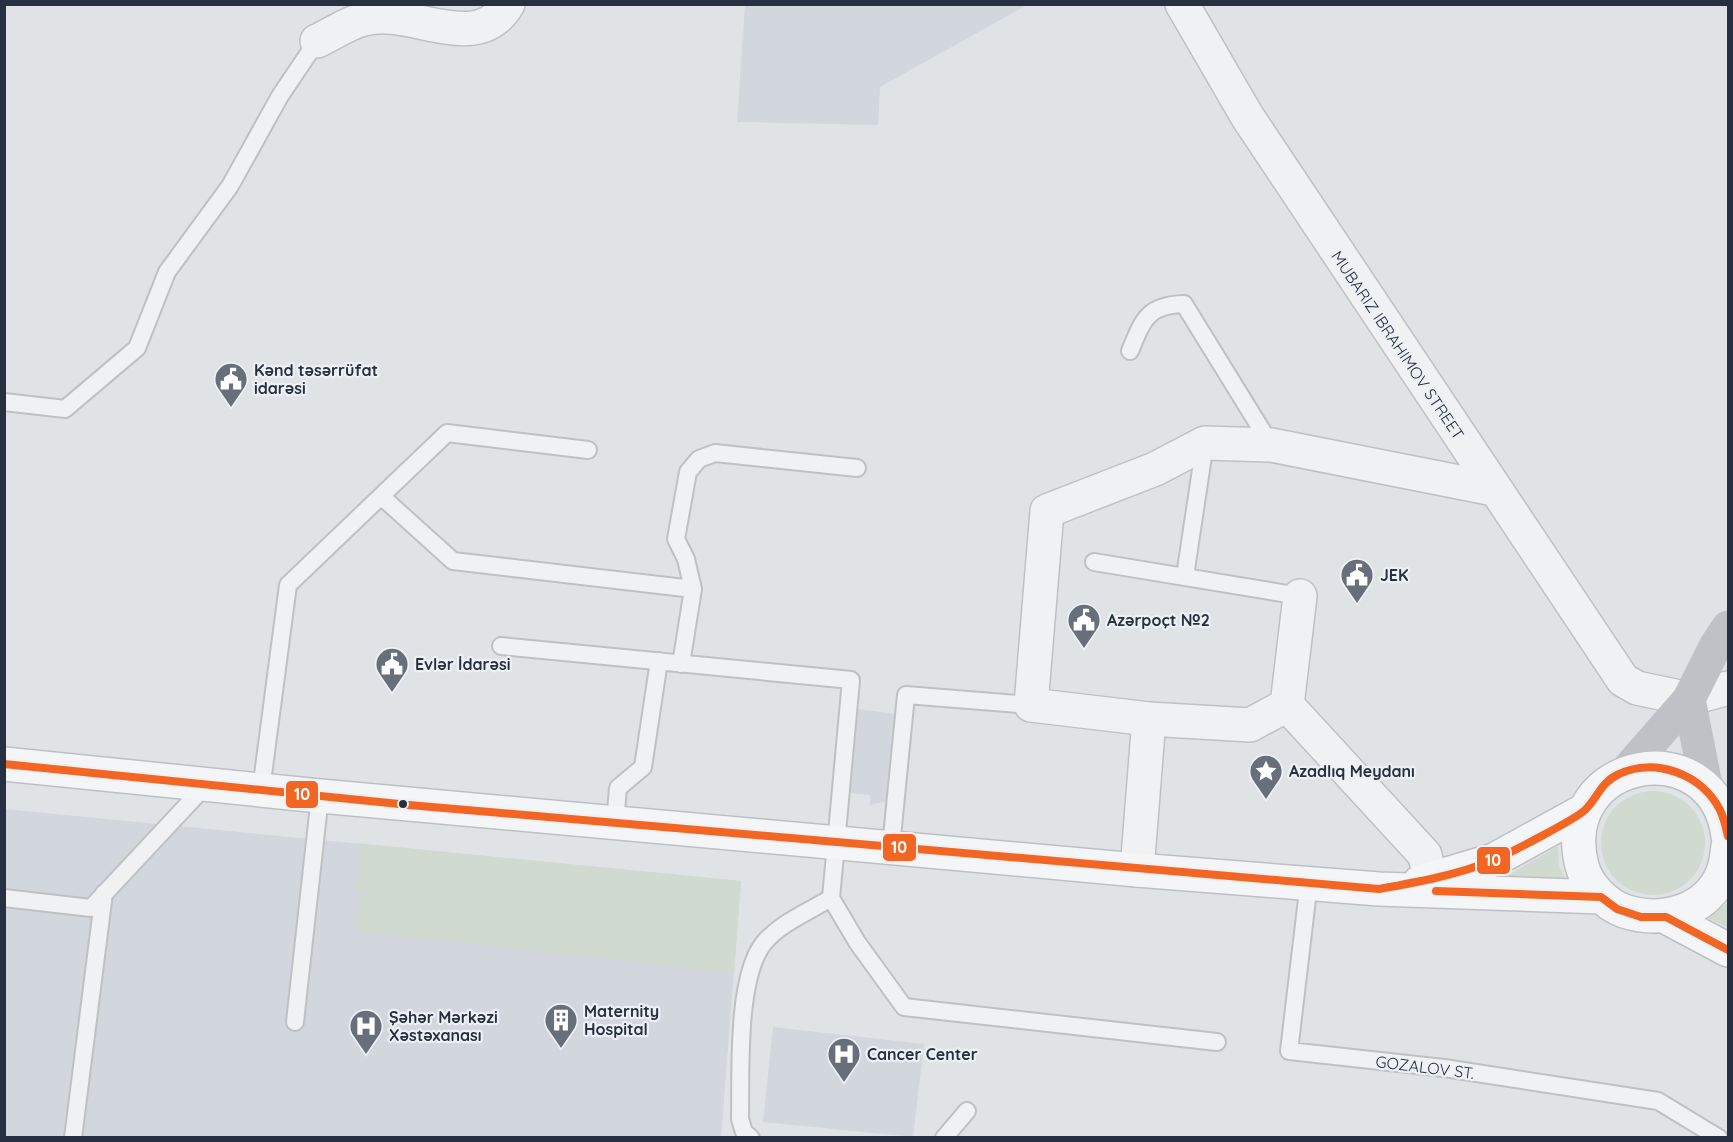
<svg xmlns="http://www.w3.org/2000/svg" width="1733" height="1142" viewBox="0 0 1733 1142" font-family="Quicksand,sans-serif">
	<rect width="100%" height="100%" fill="#e0e3e6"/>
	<path fill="#d2d6dd" d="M745,5V4L1027,5L880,87L878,125L737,122Z
		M857,709L897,714L888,801L870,805V795L850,793Z
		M4,809L741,881L721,1137H5Z
		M773,1027L924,1044L913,1137L763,1122Z"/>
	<path fill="#d1dad0" d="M1601 843a52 52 0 1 1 104 0a52 52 0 1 1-104 0Z
		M357,843L741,881L734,973L356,931L360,892L354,891Z
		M1558,846L1559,866L1567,883L1502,879Z
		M1728,903V928L1706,917Z"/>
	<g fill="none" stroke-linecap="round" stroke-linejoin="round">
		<defs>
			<path id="lane" d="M1130,351C1143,320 1147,305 1184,304L1271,445
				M4,402L65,409L137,348L167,272L230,186L280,96L317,41
				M381,496L453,561L693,589
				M1094,562L1300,596
				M1185,576L1205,443
				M501,646L851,680L831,898C808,912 780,923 763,944C736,980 741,1074 740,1119L744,1132L751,1138
				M681,664L693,589L686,559L676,539L688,472L699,459L715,453L857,468
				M261,790L288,585L447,433L588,450
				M615,823L618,788L643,767L659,661
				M891,847L906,695L1031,705
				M1309,882L1289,1051L1444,1068L1658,1101L1719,1138
				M4,898L91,908L206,785
				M831,898L857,942L904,1007L1217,1042
				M295,1022L320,796
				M73,1138L104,893
				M944,1138L967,1111"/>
			<path id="street" d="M1182,4L1247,116L1623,680L1637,688L1689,699L1728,688
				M317,41C332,34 348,23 364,19C411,6 477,57 508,4
				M1287,705L1425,855L1430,880
				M1149,719L1031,705L1047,511L1155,469L1205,443L1271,445L1494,489
				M1137,870L1149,719L1250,725L1287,705L1300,596"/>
			<path id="primary" d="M4,764L320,796L1137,870L1379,889L1601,897
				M1728,836C1714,728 1554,757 1582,866C1587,885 1605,904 1624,911C1660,923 1707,913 1723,872C1726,864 1727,854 1728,846
				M1420,882L1494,860L1585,810
				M1666,917L1728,950"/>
		</defs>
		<use href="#lane" stroke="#bec1c4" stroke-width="20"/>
		<use href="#street" stroke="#bec1c4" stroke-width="36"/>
		<use href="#primary" stroke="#bcc0c4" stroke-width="36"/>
		<use href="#lane" stroke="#f0f1f2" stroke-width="16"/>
		<use href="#street" stroke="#f0f1f2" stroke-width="33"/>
		<path stroke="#bec1c6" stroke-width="33" d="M1689,699L1707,790
			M1626,771L1689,699L1716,645L1728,627"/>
		<use href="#primary" stroke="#f4f5f6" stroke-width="33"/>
		<defs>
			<path id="bus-1" d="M4,764L409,805L1379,889C1418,882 1457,875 1494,860C1508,854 1576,819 1585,810C1598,797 1601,782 1619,774C1655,757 1702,774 1720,810C1724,818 1726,828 1728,836
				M1436,891L1601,897L1617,909L1641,917H1666L1728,950"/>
		</defs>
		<use href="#bus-1" stroke="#edf1f6" stroke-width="12"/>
		<use href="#bus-1" stroke="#f26522" stroke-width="8"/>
	</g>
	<defs>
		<symbol id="civic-pin" viewBox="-11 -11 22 30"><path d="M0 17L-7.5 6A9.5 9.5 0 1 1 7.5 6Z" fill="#676f7a" stroke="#edf1f6"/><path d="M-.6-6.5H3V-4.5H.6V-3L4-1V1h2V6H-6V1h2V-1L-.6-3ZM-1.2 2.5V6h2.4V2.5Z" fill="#fff"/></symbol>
		<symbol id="sight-pin" viewBox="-11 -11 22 30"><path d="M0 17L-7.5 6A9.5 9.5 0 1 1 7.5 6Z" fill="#676f7a" stroke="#edf1f6"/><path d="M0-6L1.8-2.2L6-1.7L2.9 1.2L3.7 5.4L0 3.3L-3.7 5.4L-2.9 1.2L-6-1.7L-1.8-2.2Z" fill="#fff"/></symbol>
		<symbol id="building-pin" viewBox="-11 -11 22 30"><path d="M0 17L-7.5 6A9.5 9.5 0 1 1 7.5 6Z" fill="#676f7a" stroke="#edf1f6"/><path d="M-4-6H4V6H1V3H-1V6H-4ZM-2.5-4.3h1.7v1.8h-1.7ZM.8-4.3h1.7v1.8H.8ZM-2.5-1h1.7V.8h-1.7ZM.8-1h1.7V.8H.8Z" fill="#fff"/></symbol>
		<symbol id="hospital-pin" viewBox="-11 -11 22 30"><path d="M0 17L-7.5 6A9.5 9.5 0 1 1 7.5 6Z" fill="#676f7a" stroke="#edf1f6"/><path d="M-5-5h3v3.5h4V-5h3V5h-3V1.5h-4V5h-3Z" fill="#fff"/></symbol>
	</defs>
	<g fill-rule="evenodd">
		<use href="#civic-pin" x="212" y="360" width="38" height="52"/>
		<use href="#civic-pin" x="1338" y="556" width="38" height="52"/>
		<use href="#civic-pin" x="1065" y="601" width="38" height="52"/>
		<use href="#civic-pin" x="373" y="645" width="38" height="52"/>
		<use href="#sight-pin" x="1247" y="752" width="38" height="52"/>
		<use href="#building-pin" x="542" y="1001" width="38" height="52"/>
		<use href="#hospital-pin" x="347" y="1007" width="38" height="52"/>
		<use href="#hospital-pin" x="825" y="1035" width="38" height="52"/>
	</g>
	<circle fill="#263040" stroke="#edf1f6" stroke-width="2" cx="403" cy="804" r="5"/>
	<g text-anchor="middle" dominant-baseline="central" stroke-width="4.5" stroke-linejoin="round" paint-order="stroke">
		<g font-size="16" fill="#263040" stroke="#edf1f6">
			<text transform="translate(1398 345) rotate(56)">MUBARIZ IBRAHIMOV STREET</text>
			<text transform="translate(1425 1067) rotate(7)">GOZALOV ST.</text>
		</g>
		<g font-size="16" font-weight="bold" fill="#263040" stroke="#edf1f6" text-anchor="start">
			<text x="254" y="370">Kənd təsərrüfat<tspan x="254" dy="18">idarəsi</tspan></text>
			<text x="1380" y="575">JEK</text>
			<text x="1107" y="620">Azərpoçt №2</text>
			<text x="415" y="664">Evlər İdarəsi</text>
			<text x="1289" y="771">Azadlıq Meydanı</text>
			<text x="584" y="1011">Maternity<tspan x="584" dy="18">Hospital</tspan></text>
			<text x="389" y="1017">Şəhər Mərkəzi<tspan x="389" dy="18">Xəstəxanası</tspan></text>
			<text x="867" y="1054">Cancer Center</text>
		</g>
	</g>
	<g stroke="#edf1f6" stroke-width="2">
		<rect x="285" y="780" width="34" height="29" rx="6" fill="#f26522"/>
		<rect x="882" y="833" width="35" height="29" rx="6" fill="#f26522"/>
		<rect x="1476" y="846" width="35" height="29" rx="6" fill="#f26522"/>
	</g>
	<g font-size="16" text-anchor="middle" font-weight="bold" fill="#fff">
		<text x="302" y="800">10</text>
		<text x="899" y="853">10</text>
		<text x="1493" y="866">10</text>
	</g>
	<rect width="1733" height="1142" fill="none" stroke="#263040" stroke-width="12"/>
</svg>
